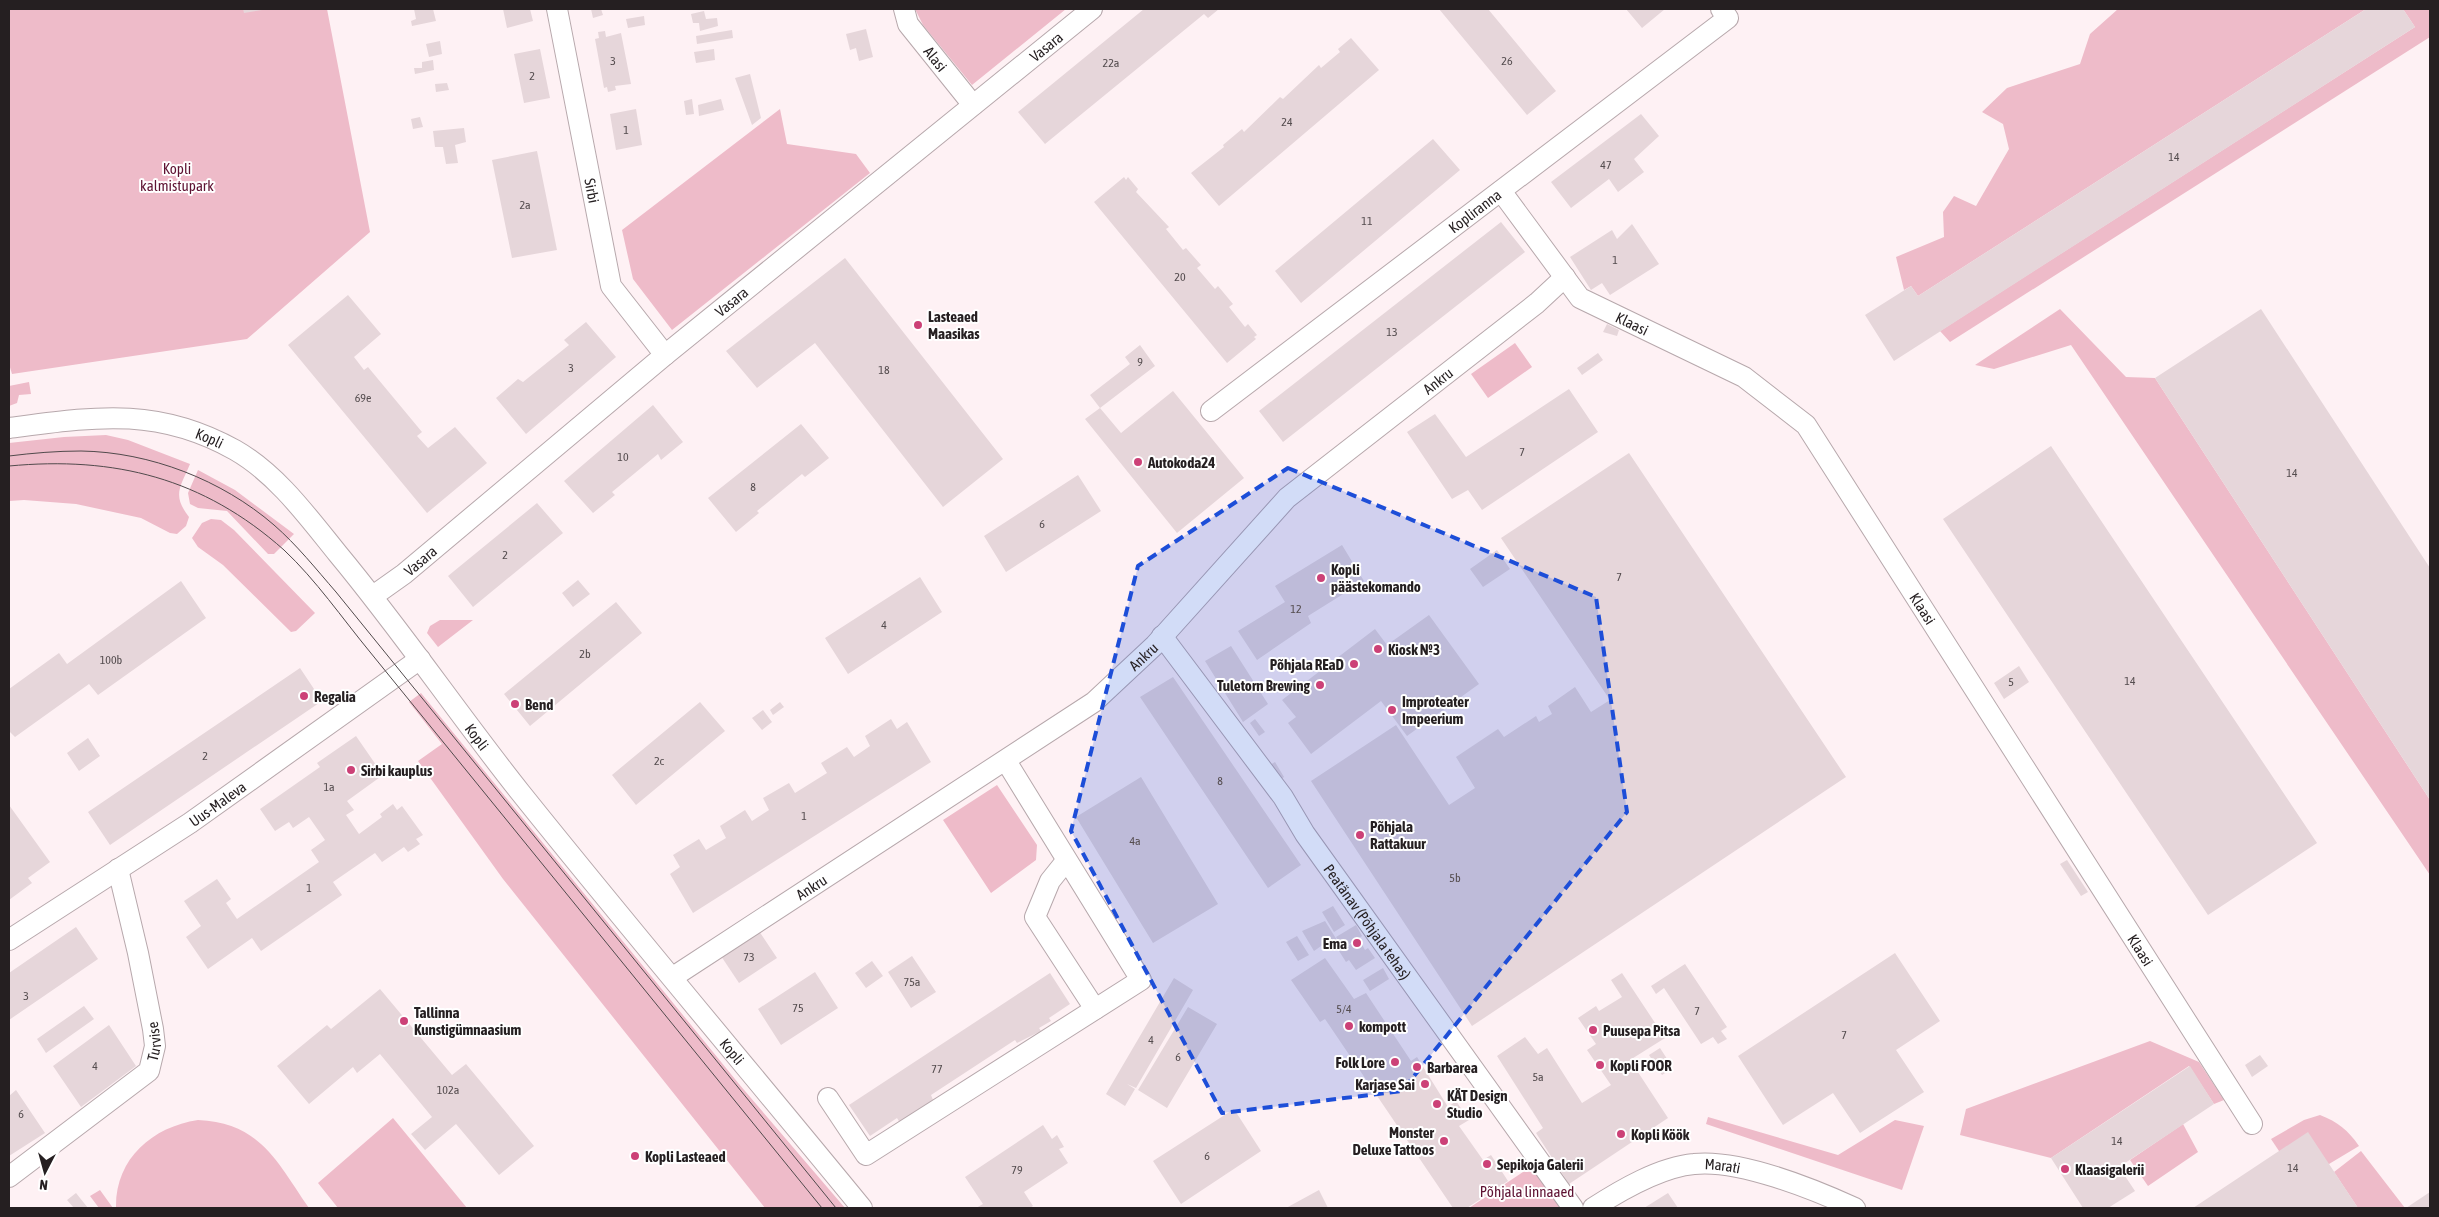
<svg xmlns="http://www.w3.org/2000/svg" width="2439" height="1217" viewBox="0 0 2439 1217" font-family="'Asap Condensed',sans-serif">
	<rect width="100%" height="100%" fill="#fef1f4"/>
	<path fill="#eebbc9" d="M9,9H327L370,232L247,339L12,374L9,364Z
		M915,9H1066L972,85L923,25Z
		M2118,9H2366L1918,296L1911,286L1904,290L1896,257L1944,237L1943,212L1954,196L1976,206L2009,149L2003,124L1982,112L2007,88L2080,64L2090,34Z
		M2403,9H2430V37L1950,342L1940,331L2415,27Z
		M780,109L787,144L856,154L870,173L672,330L633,279L622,230Z
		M2060,309L2126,377L2155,378L2430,800V875L2071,345L1994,369L1975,365Z
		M1515,343L1532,367L1488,398L1471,374Z
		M29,382L31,394L19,395L17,403L9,406V386Z
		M106,435L128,440L190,464C180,488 172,495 189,517L186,526L177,534L170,533L141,518L76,504L24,500L9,501V443L64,437Z
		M198,470L235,490L294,534L274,554H268L227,511L198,508L190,504L188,493Z
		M211,519L221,520L234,530L315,613L296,631L291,632L223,565L198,547L192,538L202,523Z
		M440,620H473L438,647L427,633L430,626Z
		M421,693L739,1084L845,1208H765L503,879L418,761L442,744L409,702Z
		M997,785L1037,845L1036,860L991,893L943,820Z
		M2150,1041L2199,1062L2224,1100L2214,1104L2189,1066L2051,1158L1960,1135L1966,1109Z
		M2320,1115C2338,1122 2348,1130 2359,1146L2329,1164L2279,1151L2271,1139L2304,1120Z
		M1708,1117L1838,1155L1895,1120L1924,1126L1902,1190L1706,1124Z
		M393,1118L467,1208H338L318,1183Z
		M198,1120C261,1123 277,1162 309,1208H116C115,1159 152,1127 198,1120Z
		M2183,1124L2198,1152L2148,1186L2130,1160Z
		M2361,1151L2405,1208H2358L2334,1172Z
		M1532,1166L1563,1208H1469Z
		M100,1190L113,1208H99L90,1196Z"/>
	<path fill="#e6d6da" d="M243,9H262V10L244,13Z
		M414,9H433L436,21L412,26L411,21L416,19Z
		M503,9H530L533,21L507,28Z
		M591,9H601L603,15L593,18Z
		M1144,9H1219L1208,18L1204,14L1045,144L1018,112Z
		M1439,9H1488L1556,91L1527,115Z
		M1626,9H1665L1642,28Z
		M2366,9H2403L2415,27L1894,361L1865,315L1911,286L1918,296Z
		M704,11L706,19L717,18L718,26L700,31L699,23H693L691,14Z
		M644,16L645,25L628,28L626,19Z
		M866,29L873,57L859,61L856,48L850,50L846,34Z
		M732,30L733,38L697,44L696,36Z
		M605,31L606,37L621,33L631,84L615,86L616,90L608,92L607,87L604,88L595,39L599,38L598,32Z
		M1351,38L1379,70L1219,206L1191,173L1224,147L1223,145L1242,129L1244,132L1280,97L1283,99L1319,65L1321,68L1340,52L1338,49Z
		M440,41L442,54L429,57L426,44Z
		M540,49L550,98L524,103L514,54Z
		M714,49L715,60L696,63L694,52Z
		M433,60L434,70L415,74L414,68H422V62Z
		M750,74L761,118L752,125L735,78Z
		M447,83L449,90L436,92L435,84Z
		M692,99L694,114L686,115L684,101Z
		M721,99L724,110L699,116L698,105Z
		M636,109L642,145L616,150L610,114Z
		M1641,114L1659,136L1634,159L1644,172L1618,192L1609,179L1571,208L1551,182Z
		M420,117L423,127L413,129L411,119Z
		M464,128L466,142L455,145L458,163L446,164L443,147H435L433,131Z
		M1433,139L1460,170L1301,303L1275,271Z
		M537,151L557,250L512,258L492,160Z
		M1124,177L1126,180L1128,177L1138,189L1136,192L1169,227L1166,229L1183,250L1186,248L1201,265L1197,268L1215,289L1218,286L1233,304L1229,307L1245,327L1248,324L1257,335L1254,337L1256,339L1227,363L1094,202Z
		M1501,222L1525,252L1283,442L1259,411Z
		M1632,224L1659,264L1610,295L1602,283L1591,290L1570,257L1612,230L1617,239Z
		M845,258L1003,459L943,507L815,343L757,388L726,351Z
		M348,295L381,334L354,357L364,370L368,367L422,432L417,436L428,448L455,427L487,463L427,513L288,345Z
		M2261,309L2430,568V800L2155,378Z
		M586,322L616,357L526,434L496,398L518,379L523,382L569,345L564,340Z
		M1607,324L1619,330L1617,336L1603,332Z
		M1140,345L1155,366L1100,408L1090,395L1130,364L1125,357Z
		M1598,353L1603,360L1582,375L1577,368Z
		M1569,389L1598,432L1482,510L1468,490L1452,499L1407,432L1435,414L1466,457Z
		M1173,391L1244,478L1177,533L1085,419L1100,408L1121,433Z
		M653,405L683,442L661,460L658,454L612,492L615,495L593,513L564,481Z
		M801,424L829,458L805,477L802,474L757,511L759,513L736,532L708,498Z
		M2051,446L2317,843L2208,915L1943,519Z
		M1629,453L1846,777L1472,1026L1311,781L1396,725L1449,805L1475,788L1456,757L1498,729L1504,737L1536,716L1539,722L1552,714L1548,706L1575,687L1591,712L1610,700L1501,538Z
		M1078,475L1101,511L1006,572L984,536Z
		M537,503L563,533L473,607L448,576Z
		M1342,545L1364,581L1308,616L1311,623L1257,660L1238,631L1285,602L1275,586Z
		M1497,550L1510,569L1483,587L1470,569Z
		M920,577L942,612L848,674L825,638Z
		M578,580L590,594L573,607L562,593Z
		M181,581L206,618L98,695L89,684L15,737L9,731V689L59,653L67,664Z
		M616,602L642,633L530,726L504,694Z
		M1429,615L1479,684L1407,736L1381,701L1311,754L1288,723L1296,717L1282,700L1375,629L1387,645Z
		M1231,646L1268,704L1243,722L1205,661Z
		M2019,666L2029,682L2004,699L1994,683Z
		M300,668L322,701L110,845L88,812Z
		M1173,677L1301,865L1268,888L1140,697Z
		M700,702L725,731L636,805L612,775Z
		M780,702L784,707L773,715L770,710Z
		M763,710L772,722L762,730L752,718Z
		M891,719L897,729L907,722L931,762L693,913L670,874L680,867L673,855L699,839L706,850L726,838L720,826L745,810L752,821L769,810L763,798L789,783L795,793L827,773L821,763L847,747L854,757L870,746L865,736Z
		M1255,719L1265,732L1259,736L1250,723Z
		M356,736L383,775L347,801L354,810L346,815L359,834L382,817L380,814L393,804L397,810L402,806L423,835L416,839L420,844L408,852L404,847L382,862L375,853L333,882L342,895L261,951L252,938L208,969L186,937L201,926L184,901L217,879L231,899L226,903L237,919L319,862L311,850L325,840L309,817L293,828L289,822L275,831L260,809L320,767L317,763Z
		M88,738L100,756L79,771L67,753Z
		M1275,762L1284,777L1275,783L1265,768Z
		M1141,777L1218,904L1153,943L1076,817Z
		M9,805L50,862L28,878L32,883L9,900Z
		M2067,860L2088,892L2081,896L2060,864Z
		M1333,906L1345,925L1334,932L1322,912Z
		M1325,921L1337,940L1326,947L1324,944L1314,951L1302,931Z
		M1356,925L1362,936L1343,948L1336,937Z
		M76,927L98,959L9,1020V973Z
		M759,931L777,958L739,983L721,956Z
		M1297,936L1309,955L1298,961L1286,942Z
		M1359,939L1365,950L1368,948L1375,958L1356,970L1349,960L1346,962L1339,951Z
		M1895,953L1940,1021L1896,1050L1924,1092L1860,1133L1833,1093L1783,1125L1738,1056Z
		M912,956L936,992L911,1008L888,972Z
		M1325,958L1354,999L1366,993L1411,1061L1417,1057L1448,1107L1456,1101L1469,1120L1459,1126L1483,1160L1491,1155L1508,1181L1467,1208H1453L1325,1019L1320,1022L1291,980Z
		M872,961L883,976L866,988L855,973Z
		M1685,964L1727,1027L1721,1031L1727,1039L1718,1044L1713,1037L1701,1044L1664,988L1656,994L1651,986Z
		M1383,968L1389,979L1370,991L1363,980Z
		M815,972L838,1008L781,1045L758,1009Z
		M1050,973L1070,1004L1049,1018L1051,1021L1039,1028L1041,1031L1017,1043L1015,1040L931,1095L933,1100L922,1107L924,1110L900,1123L897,1118L870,1136L849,1105Z
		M1622,973L1665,1038L1630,1060L1668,1118L1569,1184L1536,1133L1543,1128L1497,1056L1525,1037L1538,1054L1547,1048L1582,1103L1611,1085L1587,1050L1596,1044L1578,1018L1596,1006L1599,1011L1622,997L1611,980Z
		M1174,978L1193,990L1136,1088L1127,1084L1135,1089L1125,1106L1106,1094Z
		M380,989L452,1075L466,1064L534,1146L499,1175L456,1124L425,1150L411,1134L432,1117L380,1054L357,1073L353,1067L309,1104L277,1066L327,1025L331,1029Z
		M84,1006L94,1019L46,1053L37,1039Z
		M1188,1007L1217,1024L1167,1108L1138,1090Z
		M109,1025L136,1066L81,1107L53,1066Z
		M1660,1048L1673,1068L1662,1075L1649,1055Z
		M2260,1055L2268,1066L2252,1077L2245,1065Z
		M2190,1066L2214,1104L2119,1167L2135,1191L2108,1208H2083L2051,1158Z
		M16,1090L45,1133L9,1156V1096Z
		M1234,1109L1261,1151L1181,1204L1153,1161Z
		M1043,1125L1052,1139L1057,1135L1064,1147L1059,1149L1068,1163L1024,1192L1033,1206L1030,1208H976L983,1204L965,1177Z
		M2308,1132L2358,1208H2193L2279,1151Z
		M1319,1190L1328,1208H1286Z
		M2430,1192V1208H2406Z
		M76,1193L88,1208H74L67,1200Z
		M1668,1193L1678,1208H1644Z"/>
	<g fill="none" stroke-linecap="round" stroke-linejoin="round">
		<defs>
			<g id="minor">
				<path id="s1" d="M557,9L611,286L665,355"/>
				<path id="s2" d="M904,9L908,24L973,105"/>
				<path id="s3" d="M1501,191L1580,298L1744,377L1806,425L2252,1124"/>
				<path id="s4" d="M1211,411L1728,18L1721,9"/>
				<path id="s5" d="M9,428C94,417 156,406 235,450C277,474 308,517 338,554C402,631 458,714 520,792C632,932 749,1070 862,1208"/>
				<path id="s6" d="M373,596L404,574L665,355L1092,9"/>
				<path id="s7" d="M1162,636L1283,797L1305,834L1573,1208"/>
				<path d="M1066,861L1050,881L1035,917L1095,1009"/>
				<path id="s8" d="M9,940L190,823L420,659"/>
				<path id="s9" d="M673,977L1094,702L1155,645L1287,498L1537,303L1565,277"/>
				<path d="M828,1098L866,1155L1141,980L1006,761"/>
				<path id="s10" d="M9,1177L149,1071L155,1046L153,1029L138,953L118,869"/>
				<path id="s11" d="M1593,1208C1621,1190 1660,1167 1694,1164C1739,1159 1813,1189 1855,1208"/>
			</g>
		</defs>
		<use href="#minor" stroke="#b7a8ac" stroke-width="22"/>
		<use href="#minor" stroke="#fff" stroke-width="20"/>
		<path stroke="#514a4c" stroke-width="1" d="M9,456C33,453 57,451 81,451C150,452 222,480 274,525C297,545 316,569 336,592L836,1208
			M9,466C115,456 203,478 284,550C316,580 342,618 370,652L822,1208"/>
	</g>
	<path fill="#1d4ed8" fill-opacity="0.2" stroke="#1d4ed8" stroke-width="4" stroke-dasharray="10 6" stroke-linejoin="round" d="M1288,468L1596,597L1627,812L1402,1091L1222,1113L1071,831L1138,566Z"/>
	<g fill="#cc4177" stroke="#fff" stroke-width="2">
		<circle cx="918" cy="325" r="5"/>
		<circle cx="1138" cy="462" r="5"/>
		<circle cx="1321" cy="578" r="5"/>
		<circle cx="1378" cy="649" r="5"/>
		<circle cx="1354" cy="664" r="5"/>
		<circle cx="1320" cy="685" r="5"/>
		<circle cx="304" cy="696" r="5"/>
		<circle cx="515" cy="704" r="5"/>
		<circle cx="1392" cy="710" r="5"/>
		<circle cx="351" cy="770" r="5"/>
		<circle cx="1360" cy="835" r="5"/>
		<circle cx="1357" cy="943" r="5"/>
		<circle cx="404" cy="1021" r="5"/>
		<circle cx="1349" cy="1026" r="5"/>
		<circle cx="1593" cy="1030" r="5"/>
		<circle cx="1395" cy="1062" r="5"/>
		<circle cx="1600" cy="1065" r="5"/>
		<circle cx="1417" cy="1067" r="5"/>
		<circle cx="1425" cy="1084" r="5"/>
		<circle cx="1437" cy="1104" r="5"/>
		<circle cx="1621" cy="1134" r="5"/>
		<circle cx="1444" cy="1141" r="5"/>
		<circle cx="635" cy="1156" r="5"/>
		<circle cx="1487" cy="1164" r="5"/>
		<circle cx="2065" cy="1169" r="5"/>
	</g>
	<g text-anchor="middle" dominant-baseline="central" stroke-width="4" stroke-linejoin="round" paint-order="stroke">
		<g font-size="12" fill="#554d4f">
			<text x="613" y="61">3</text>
			<text x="1507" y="61">26</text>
			<text x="1111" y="63">22a</text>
			<text x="532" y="76">2</text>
			<text x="1287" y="122">24</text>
			<text x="626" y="130">1</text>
			<text x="2174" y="157">14</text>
			<text x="1606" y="165">47</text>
			<text x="525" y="205">2a</text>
			<text x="1367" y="221">11</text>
			<text x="1615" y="260">1</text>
			<text x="1180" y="277">20</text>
			<text x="1392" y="332">13</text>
			<text x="1140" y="362">9</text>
			<text x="571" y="368">3</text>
			<text x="884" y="370">18</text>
			<text x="363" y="398">69e</text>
			<text x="1522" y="452">7</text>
			<text x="623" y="457">10</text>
			<text x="2292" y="473">14</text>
			<text x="753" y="487">8</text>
			<text x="1042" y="524">6</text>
			<text x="505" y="555">2</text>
			<text x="1619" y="577">7</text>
			<text x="1296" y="609">12</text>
			<text x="884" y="625">4</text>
			<text x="585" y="654">2b</text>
			<text x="111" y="660">100b</text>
			<text x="2130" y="681">14</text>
			<text x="2011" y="682">5</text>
			<text x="205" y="756">2</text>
			<text x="659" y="761">2c</text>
			<text x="1220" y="781">8</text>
			<text x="329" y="787">1a</text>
			<text x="804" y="816">1</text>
			<text x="1135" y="841">4a</text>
			<text x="1455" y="878">5b</text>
			<text x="309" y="888">1</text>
			<text x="749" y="957">73</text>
			<text x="912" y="982">75a</text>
			<text x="26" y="996">3</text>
			<text x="798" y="1008">75</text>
			<text x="1344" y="1009">5/4</text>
			<text x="1697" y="1011">7</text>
			<text x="1844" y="1035">7</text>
			<text x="1151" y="1040">4</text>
			<text x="1178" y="1057">6</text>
			<text x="95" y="1066">4</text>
			<text x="937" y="1069">77</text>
			<text x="1538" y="1077">5a</text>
			<text x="448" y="1090">102a</text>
			<text x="21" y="1114">6</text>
			<text x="2117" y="1141">14</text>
			<text x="1207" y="1156">6</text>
			<text x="2293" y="1168">14</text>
			<text x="1017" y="1170">79</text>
		</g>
		<g font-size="15" fill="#251f21" stroke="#fff">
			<text stroke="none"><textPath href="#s6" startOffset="869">Vasara</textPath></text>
			<text stroke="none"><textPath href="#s2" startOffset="60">Alasi</textPath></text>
			<text stroke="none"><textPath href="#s1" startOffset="185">Sirbi</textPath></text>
			<text stroke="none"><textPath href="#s4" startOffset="331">Kopliranna</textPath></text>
			<text stroke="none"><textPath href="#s6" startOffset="464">Vasara</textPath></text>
			<text stroke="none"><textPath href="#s3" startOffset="191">Klaasi</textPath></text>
			<text stroke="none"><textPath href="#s9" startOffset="975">Ankru</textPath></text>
			<text stroke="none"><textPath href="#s5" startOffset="204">Kopli</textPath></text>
			<text stroke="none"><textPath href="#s6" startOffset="59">Vasara</textPath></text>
			<text stroke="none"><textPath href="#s3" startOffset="611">Klaasi</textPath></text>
			<text stroke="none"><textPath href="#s9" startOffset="570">Ankru</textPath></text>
			<text stroke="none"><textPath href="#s5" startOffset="609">Kopli</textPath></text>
			<text stroke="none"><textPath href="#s8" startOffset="249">Uus-Maleva</textPath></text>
			<text stroke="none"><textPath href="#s9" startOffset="165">Ankru</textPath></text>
			<text stroke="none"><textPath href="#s7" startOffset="352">Peatänav (Põhjala tehas)</textPath></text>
			<text stroke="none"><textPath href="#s3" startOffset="1016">Klaasi</textPath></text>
			<text stroke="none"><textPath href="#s10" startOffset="206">Turvise</textPath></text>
			<text stroke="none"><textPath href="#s5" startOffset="1014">Kopli</textPath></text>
			<text stroke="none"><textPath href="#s11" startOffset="140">Marati</textPath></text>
		</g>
		<g font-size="15" fill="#5e1232" stroke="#fff">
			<text x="177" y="168">Kopli<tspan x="177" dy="17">kalmistupark</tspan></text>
			<text x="1527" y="1191">Põhjala linnaaed</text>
		</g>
		<g font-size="15" font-weight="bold" fill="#251f21" stroke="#fff" text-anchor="start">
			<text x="928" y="316">Lasteaed<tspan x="928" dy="17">Maasikas</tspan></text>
			<text x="1148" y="462">Autokoda24</text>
			<text x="1331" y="569">Kopli<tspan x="1331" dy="17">päästekomando</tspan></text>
			<text x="1388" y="649">Kiosk №3</text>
			<text x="1344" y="664" text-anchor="end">Põhjala REaD</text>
			<text x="1310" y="685" text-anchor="end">Tuletorn Brewing</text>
			<text x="314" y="696">Regalia</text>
			<text x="1402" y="701">Improteater<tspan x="1402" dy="17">Impeerium</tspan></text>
			<text x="525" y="704">Bend</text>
			<text x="361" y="770">Sirbi kauplus</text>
			<text x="1370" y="826">Põhjala<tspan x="1370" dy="17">Rattakuur</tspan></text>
			<text x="1347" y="943" text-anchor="end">Ema</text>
			<text x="414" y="1012">Tallinna<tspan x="414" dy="17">Kunstigümnaasium</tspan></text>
			<text x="1359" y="1026">kompott</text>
			<text x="1603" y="1030">Puusepa Pitsa</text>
			<text x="1385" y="1062" text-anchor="end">Folk Lore</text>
			<text x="1610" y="1065">Kopli FOOR</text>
			<text x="1427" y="1067">Barbarea</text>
			<text x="1415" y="1084" text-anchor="end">Karjase Sai</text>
			<text x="1447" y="1095">KÄT Design<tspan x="1447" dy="17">Studio</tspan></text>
			<text x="1434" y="1132" text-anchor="end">Monster<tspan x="1434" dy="17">Deluxe Tattoos</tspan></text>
			<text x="1631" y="1134">Kopli Köök</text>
			<text x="645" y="1156">Kopli Lasteaed</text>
			<text x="1497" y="1164">Sepikoja Galerii</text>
			<text x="2075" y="1169">Klaasigalerii</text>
		</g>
	</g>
	<rect width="2439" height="1217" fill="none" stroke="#251f21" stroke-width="20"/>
	<g transform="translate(45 1172) rotate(186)" stroke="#ffffff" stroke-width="4" paint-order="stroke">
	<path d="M0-4L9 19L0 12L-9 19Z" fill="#251f21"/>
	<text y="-8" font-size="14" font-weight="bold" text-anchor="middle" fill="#251f21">N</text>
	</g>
</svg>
